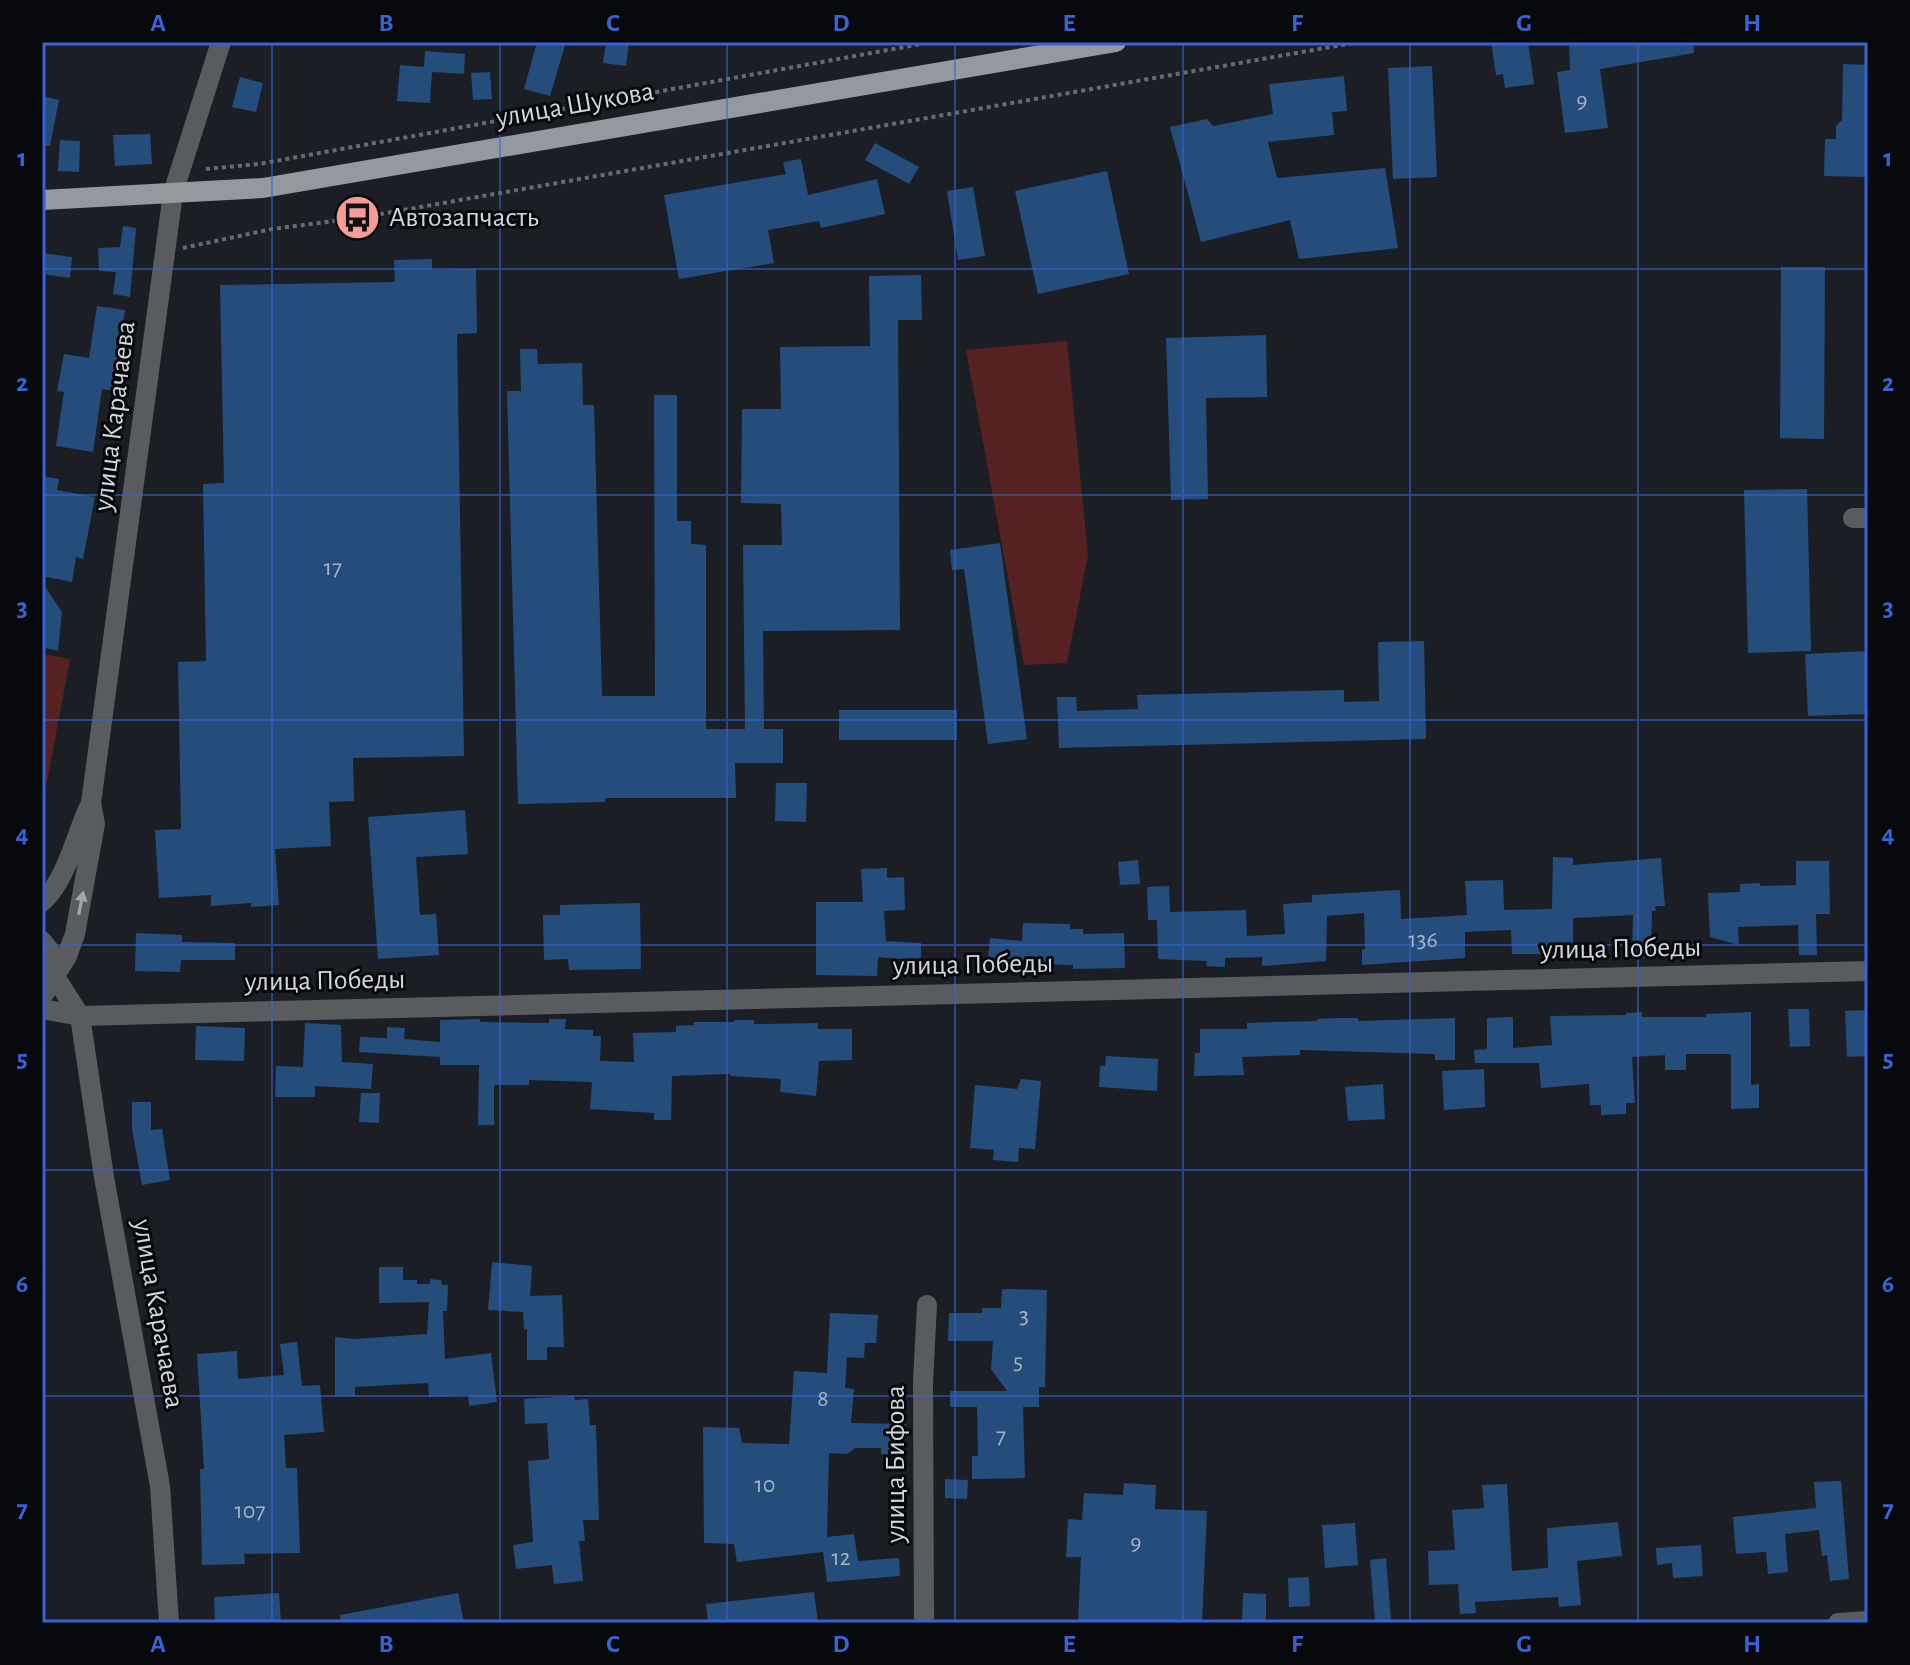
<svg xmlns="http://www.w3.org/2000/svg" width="1910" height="1665" viewBox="0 0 1910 1665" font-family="'Alegreya Sans',sans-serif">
	<rect width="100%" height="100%" fill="#1b1f25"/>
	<path fill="#552121" d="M1067,341L1088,555L1067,663L1024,665L966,350Z
		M42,654L70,659L42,809Z"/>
	<path fill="#244d7c" d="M537,42H566L550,96L524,89Z
		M606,42H629L626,66L603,63Z
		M1491,42H1528L1534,84L1505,88L1503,74L1496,75Z
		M1569,42H1693L1694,53L1600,69L1608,128L1565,133L1557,72L1570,70Z
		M425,51L465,54L464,74L432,72L430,103L397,101L400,65L424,67Z
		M1843,64L1868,65V177L1824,176L1825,139H1836V126L1842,120Z
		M1432,66L1437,177L1393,179L1388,68Z
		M490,72L492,99L473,100L471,73Z
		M1344,76L1347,111L1332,112L1334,135L1268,142L1277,178L1385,168L1398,248L1299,259L1290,220L1201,242L1170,127L1207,119L1213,126L1273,114L1269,84Z
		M240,77L263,83L256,112L232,107Z
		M42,96L59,100L50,146H42Z
		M150,134L152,164L115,166L113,135Z
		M60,140L80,141L79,172L58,171Z
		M875,143L919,167L909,184L865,160Z
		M801,159L808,195L877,179L885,214L821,228L819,221L768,230L774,263L679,279L664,195L786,174L783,162Z
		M1107,171L1129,274L1038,294L1015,191Z
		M973,187L985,256L958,260L947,191Z
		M123,226L136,228L130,297L113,294L116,272L99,271L98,248L120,247Z
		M42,253L72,257L70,278L42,274Z
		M432,259V270L476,269L477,333L457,334L464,756L353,758L354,801L329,802L331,846L275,849L279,905L251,907V903L211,906V895L159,898L155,830L181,829L178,662L206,661L203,484L224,483L220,285L395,282L394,260Z
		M1781,267H1825L1824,439L1780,438Z
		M921,275L922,320H898L900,630L763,631L764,729H783V763H735L736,798H605V802L518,804L507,391H521L520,349H537L538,364L582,363L583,405H594L602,696H655L654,395H677V521H691V544L706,545V729H745L743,545H782L781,504L741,503L742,409H781L780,347L870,346L869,276Z
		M97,306L125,310L113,391L102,389L93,452L56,446L64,392L57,391L64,354L89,358Z
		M1266,335L1267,397L1206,398L1208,499L1171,500L1166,338Z
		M42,476L59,479L57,490L95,497L83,559L76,557L72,582L42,576Z
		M1807,489L1811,651L1748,653L1744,490Z
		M1000,543L1027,739L988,744L964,569L952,570L950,550Z
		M42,582L62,612L58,651L42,647Z
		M1424,641L1426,739L1059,748L1057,697H1076L1077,711L1138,709L1137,695L1344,690V702L1379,701L1378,642Z
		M1868,651V714L1808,716L1805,654Z
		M839,710H957V740H839Z
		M776,783H807L806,822L775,821Z
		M465,810L468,854L416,857L420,915L436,914L439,955L378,959L368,817Z
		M1553,857L1573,858V865L1661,858L1665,906H1655L1656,911H1652L1651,958H1632L1633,915L1573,918V954H1512L1511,930L1465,932V958L1362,965V949H1365L1364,913L1327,916L1326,961L1262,966V957L1225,958V967L1206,966L1207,961L1158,959L1157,920H1148L1147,887L1169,886L1170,912L1246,910L1247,936L1285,934L1283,904L1312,902V895L1400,890L1401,919L1467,915L1465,881L1503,880L1504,910L1552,909Z
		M1138,860L1140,884L1120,885L1118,862Z
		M1796,861H1829L1830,914H1816L1817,955H1799L1798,925L1738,927L1739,945L1710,937L1708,893L1740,892V884L1760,883V886L1796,885Z
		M887,868V878L904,877L905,910L884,911L886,941L921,943V961L878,957L877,976L816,975V902H863L861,869Z
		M640,903L641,969L569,970L568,959L544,960L543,915H560V905Z
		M1023,923L1070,924V929H1083V934L1124,933L1125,968L1073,969V965L1034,964V972L1000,968L1001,960L988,959L990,938L1022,941Z
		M136,933L182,935V942L235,943V960H181L180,972L135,971Z
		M1788,1009H1809L1810,1046L1790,1047Z
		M1868,1010V1056L1847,1057L1845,1011Z
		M1642,1012V1017H1706V1014L1751,1012V1085L1759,1084V1108L1731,1109V1054H1686V1070H1665V1055L1632,1057L1635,1103H1626V1114L1601,1115V1105H1590L1589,1084L1541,1088L1539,1063H1475L1474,1050L1487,1049V1018L1513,1017V1048L1552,1045L1550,1016L1626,1015V1013Z
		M1337,1018H1358V1021L1455,1018V1060H1435V1054L1300,1050V1055L1242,1057L1244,1075L1194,1076L1195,1053H1200V1029H1247V1023L1317,1021V1019Z
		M480,1019V1022L549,1023V1019H566L565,1029L593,1030V1036H601L600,1061L634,1062L633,1033L676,1032V1026L694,1025V1022H734L735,1020H754V1024L818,1023V1029H852V1060L819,1061L816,1096L780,1092L781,1079L730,1076V1074L672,1076L671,1120H654V1113L590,1109L592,1082L529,1080V1085H494V1125H478L479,1065H440V1057L359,1052L360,1037L387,1038V1027L405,1028L404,1039L440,1042V1020Z
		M305,1023L341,1025L342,1062L373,1064L371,1089L315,1086V1097H275L276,1066L303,1067Z
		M196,1026L245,1028L244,1061L195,1060Z
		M1106,1056L1158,1059L1157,1091L1099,1087L1100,1066H1105Z
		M1484,1069L1485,1107L1444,1110L1442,1071Z
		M1021,1079L1041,1081L1035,1149L1019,1148L1018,1162L993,1160L994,1150L970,1148L975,1085L1017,1089Z
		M1383,1084L1385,1119L1348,1121L1345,1087Z
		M361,1093H380L379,1123L359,1122Z
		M132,1102H151V1130L162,1129L170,1180L142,1185L132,1129Z
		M492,1262L532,1266L530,1296L562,1295L564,1347H547V1360H527V1329H524L523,1312L488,1310Z
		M379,1267H403V1280H417V1284H430V1279L441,1280L442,1285H448L447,1311H443L445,1359L491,1353L497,1402L469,1406L468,1395L429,1397L428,1383L355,1387V1396H335V1337L355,1339L427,1334L429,1302L379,1303Z
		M1002,1289L1047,1290L1045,1387H1039V1407H1023L1025,1478L972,1479V1456H978L977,1407H950V1391H1007L991,1369L993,1341H948L949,1313H982V1308H1001Z
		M830,1313L878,1315L876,1343H865L864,1358L847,1357L845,1388L854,1389L851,1423L906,1424L905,1455L881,1454V1448H855L847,1454L829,1453L827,1537L854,1534L858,1561L899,1558L900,1576L827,1582L823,1552L737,1562L734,1544L704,1543L703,1427L739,1428L742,1443L789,1444L794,1371L827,1373Z
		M297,1342L302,1386L320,1385L324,1432L284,1435L286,1468H297L300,1553L244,1554L245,1564L202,1565L200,1469H204L197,1354L237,1351L238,1379L284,1375L280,1344Z
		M574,1396L575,1400L588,1399L590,1425H596L599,1520H583L585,1541H579L583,1581L554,1584L552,1565L516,1569L513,1545L533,1542L528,1461L549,1459L547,1423L525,1424L524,1399Z
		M945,1479L968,1480L967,1499L945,1498Z
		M1841,1481L1849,1579L1830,1581L1827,1555L1822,1556L1819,1530L1785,1534L1788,1572L1768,1574L1766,1552L1736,1554L1733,1517L1816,1508L1814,1482Z
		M1124,1483L1156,1485L1155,1509L1207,1511L1202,1623H1078L1081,1557H1066L1068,1519L1082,1520L1084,1493L1123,1495Z
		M1507,1484L1512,1571L1548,1568L1547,1528L1618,1522L1622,1556L1577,1561L1581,1605L1559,1607L1558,1597L1475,1602L1476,1613L1460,1614L1458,1584L1429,1585L1428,1551L1455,1550L1452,1510L1484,1508L1482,1485Z
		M1355,1523L1358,1565L1325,1568L1322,1525Z
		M1701,1545L1703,1576L1673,1578L1672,1563L1657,1565L1656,1548Z
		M1386,1558L1391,1620L1375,1621L1370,1560Z
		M1309,1577L1310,1606L1289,1607L1288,1578Z
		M814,1592L818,1623H708L706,1604Z
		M279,1593L281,1623H215L214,1597Z
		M458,1593L464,1623H341L340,1615Z
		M1243,1593L1266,1594V1623H1242Z"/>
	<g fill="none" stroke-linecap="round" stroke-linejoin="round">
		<path stroke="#676b70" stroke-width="4" stroke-dasharray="4 4" stroke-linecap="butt" d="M206,169L259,164L932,42
			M183,248L272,229L358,218L1359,42"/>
		<path stroke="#595c5f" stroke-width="20" d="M1853,518H1868
			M42,902C68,878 75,835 91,803
			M42,941L50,951L55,965L54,975L80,1016L104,1177L160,1486L169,1623
			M42,997L67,956L75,934L95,824L91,803L173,193L221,42
			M42,1009L80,1016L1868,971
			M924,1623L923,1381L927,1305
			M1838,1623L1868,1621"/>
		<path stroke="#9499a0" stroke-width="20" d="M42,200L263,188L1116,42"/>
	</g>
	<defs><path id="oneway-solid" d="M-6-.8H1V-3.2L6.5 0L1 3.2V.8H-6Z" transform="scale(2)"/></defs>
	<use fill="#a2a5a9" href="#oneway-solid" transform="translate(81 903) rotate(-79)"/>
	<path fill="none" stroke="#3862d8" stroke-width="2" stroke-opacity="0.55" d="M272,42V1623M500,42V1623M727,42V1623M955,42V1623M1183,42V1623M1410,42V1623M1638,42V1623M42,269H1868M42,495H1868M42,720H1868M42,945H1868M42,1170H1868M42,1396H1868"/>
	<defs>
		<symbol id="bus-disc" viewBox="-11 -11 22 22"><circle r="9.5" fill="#f59b98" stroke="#07090c"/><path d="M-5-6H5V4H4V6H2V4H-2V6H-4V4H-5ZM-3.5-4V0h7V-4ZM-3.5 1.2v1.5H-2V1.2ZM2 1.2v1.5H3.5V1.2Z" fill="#111"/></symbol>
	</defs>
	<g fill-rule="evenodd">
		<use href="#bus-disc" x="332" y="192" width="51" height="51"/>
	</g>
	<g text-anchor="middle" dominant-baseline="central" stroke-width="6" stroke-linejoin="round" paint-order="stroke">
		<g font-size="24" fill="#a7b4c2">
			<text x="1582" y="101">9</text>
			<text x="333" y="568">17</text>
			<text x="1423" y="940">136</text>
			<text x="1024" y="1316">3</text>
			<text x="1018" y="1362">5</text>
			<text x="823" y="1399">8</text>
			<text x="1001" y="1436">7</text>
			<text x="765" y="1485">10</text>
			<text x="250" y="1511">107</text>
			<text x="1136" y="1543">9</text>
			<text x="841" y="1558">12</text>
		</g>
		<g font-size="28" fill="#d3d6da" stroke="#07090c">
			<text transform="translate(575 105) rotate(-10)">улица Шукова</text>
			<text transform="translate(115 416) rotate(-83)">улица Карачаева</text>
			<text transform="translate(1621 949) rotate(-1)">улица Победы</text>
			<text transform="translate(973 965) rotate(-1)">улица Победы</text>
			<text transform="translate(325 981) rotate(-1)">улица Победы</text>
			<text transform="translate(158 1314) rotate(80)">улица Карачаева</text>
			<text transform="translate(896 1464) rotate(-90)">улица Бифова</text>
		</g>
		<g font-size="28" fill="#d3d6da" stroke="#07090c" text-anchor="start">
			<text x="389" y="218">Автозапчасть</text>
		</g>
	</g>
	<rect width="1910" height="1665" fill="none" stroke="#07090c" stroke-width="88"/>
	<rect x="44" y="44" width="1822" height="1577" fill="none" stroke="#3862d8" stroke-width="3"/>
	<g font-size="26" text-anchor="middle" font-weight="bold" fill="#3862d8">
		<text x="158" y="31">A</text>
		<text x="386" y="31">B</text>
		<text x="613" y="31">C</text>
		<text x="841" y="31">D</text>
		<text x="1069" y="31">E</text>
		<text x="1297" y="31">F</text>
		<text x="1524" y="31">G</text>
		<text x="1752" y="31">H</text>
		<text x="22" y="166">1</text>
		<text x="1888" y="166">1</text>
		<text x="22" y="391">2</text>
		<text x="1888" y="391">2</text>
		<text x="22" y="616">3</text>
		<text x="1888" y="616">3</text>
		<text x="22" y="842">4</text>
		<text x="1888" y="842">4</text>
		<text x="22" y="1067">5</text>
		<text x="1888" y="1067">5</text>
		<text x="22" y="1292">6</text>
		<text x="1888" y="1292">6</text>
		<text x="22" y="1517">7</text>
		<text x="1888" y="1517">7</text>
		<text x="158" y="1652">A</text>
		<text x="386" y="1652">B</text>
		<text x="613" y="1652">C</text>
		<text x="841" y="1652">D</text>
		<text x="1069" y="1652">E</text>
		<text x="1297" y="1652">F</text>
		<text x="1524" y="1652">G</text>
		<text x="1752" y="1652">H</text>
	</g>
</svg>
